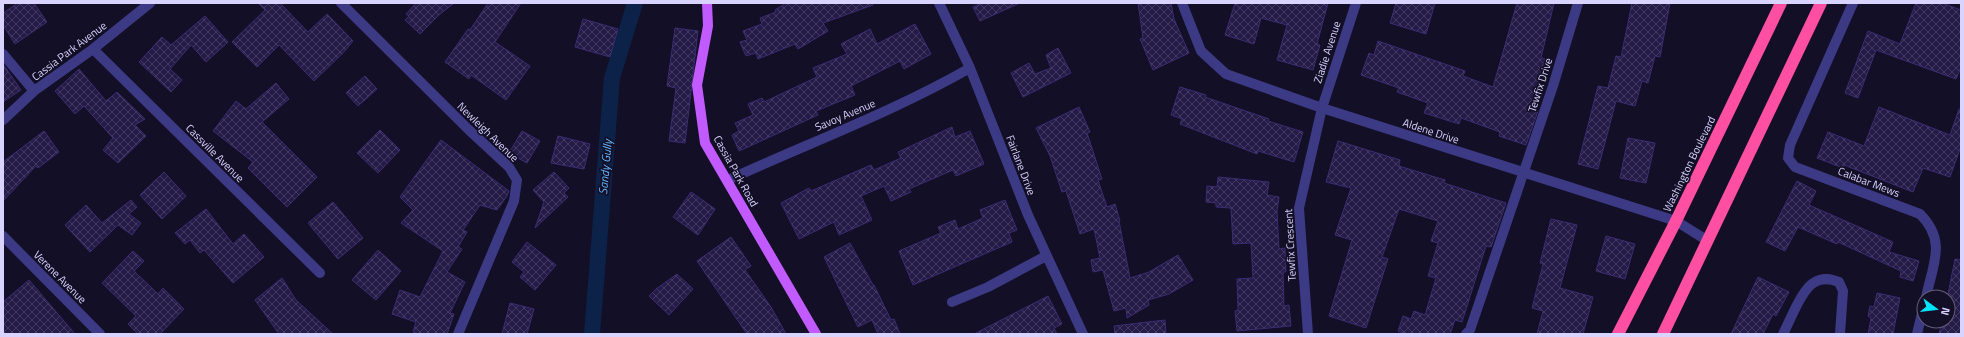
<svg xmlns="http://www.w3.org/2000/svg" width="1964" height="337" viewBox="0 0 1964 337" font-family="'Titillium Web',sans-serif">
	<defs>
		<pattern id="building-cross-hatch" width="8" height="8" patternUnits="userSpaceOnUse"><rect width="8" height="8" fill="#241b47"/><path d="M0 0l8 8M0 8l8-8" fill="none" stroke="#433b63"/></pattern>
	</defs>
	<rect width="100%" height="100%" fill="#130f26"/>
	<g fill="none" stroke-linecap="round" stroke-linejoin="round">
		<path stroke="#0c2248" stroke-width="16" d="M592,334L612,78L635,3"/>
	</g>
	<path fill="url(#building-cross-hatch)" stroke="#3b2d73" d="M18,3H34L47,22L15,44L3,25V13Z
		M258,3H280L308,32L327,14L353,41L344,52L314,81L279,45L257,67L232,42L265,10Z
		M416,3H454L439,15L420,34L405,20L409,16L406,14Z
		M488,3H521L495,42L530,66L506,100L471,75L469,79L445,62L468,29L470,30Z
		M786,3H872L873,5L823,23L828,31L798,49L795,44L758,59L756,53L746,56L740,42L747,40L743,31L762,24L760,18L776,12L775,10Z
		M982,3H1020L980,21L973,7Z
		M1138,3H1171L1174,19L1189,53L1153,70L1140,39L1143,38Z
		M1235,3H1328L1317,44L1320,45L1313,70L1277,60L1287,25L1261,18L1254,44L1225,35Z
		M1396,3H1435L1426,34L1390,23Z
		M1517,3H1554L1541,58L1545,59L1531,109L1538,111L1526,145L1499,136L1500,132L1461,118L1459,124L1424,113L1428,103L1397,92L1399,88L1361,75L1369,53L1374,55L1378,41L1465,71L1463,76L1493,87Z
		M1632,3H1670L1660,57L1655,56L1648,83L1642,81L1635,106L1616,101L1598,169L1578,164L1598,86L1608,88L1616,56L1621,57Z
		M1916,3H1942L1961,10V67L1956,79L1876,50L1858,98L1845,93L1868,31L1900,44Z
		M205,16L228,42L206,62L191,45L170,69L182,80L171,92L139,62L162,37L171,45Z
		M583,19L618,29L610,57L575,47Z
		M915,24L931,54L904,69L900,61L851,86L855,95L816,111L818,115L739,151L732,135L739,131L735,123L753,115L748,104L762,98L764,102L817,77L813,68L847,54L841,44L870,29L877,44Z
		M675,28L698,31L685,143L669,141L676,88L667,86Z
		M1058,48L1071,73L1023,97L1011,73L1029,63L1035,74L1051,68L1046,55Z
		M3,64L21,90L3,102Z
		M79,69L106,101L117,92L145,119L135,125L146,136L118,163L103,150L113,138L84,106L75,114L55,91Z
		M365,76L377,89L358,106L346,93Z
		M276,83L289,99L262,122L317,177L287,207L248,168L253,162L213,131L236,101L246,109Z
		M1180,87L1206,95L1205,97L1269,119L1268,121L1303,132L1294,162L1258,151L1257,154L1180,124L1182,119L1171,115Z
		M1079,107L1090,132L1087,133L1102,179L1098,180L1107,207L1115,204L1120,221H1119L1130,278L1149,272L1178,255L1193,280L1169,294L1148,300L1149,305L1127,318L1126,308L1114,311L1103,270L1093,272L1091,260L1100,258L1094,229L1080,234L1066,191L1062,192L1050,156L1036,128Z
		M1879,107L1950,135L1959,109H1961V146L1950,177L1923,168L1913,192L1844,165L1843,168L1817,158L1828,132L1864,146Z
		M952,127L955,137L970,131L984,164L956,176L953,170L909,189L911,192L891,201L884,186L861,196L872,220L839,235L834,222L799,239L781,203L809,188L811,191L871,165L874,170L901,158L898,152Z
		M380,130L400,150L378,173L357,153Z
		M44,131L59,152L38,168L36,166L3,201V162Z
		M522,131L540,141L527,163L509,153Z
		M558,136L590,144L584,169L551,163Z
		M1628,138L1655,143L1646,183L1620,178Z
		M441,140L509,191L507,196L497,210L480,205L463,230L467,232L458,247L462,249L447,272L465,282L450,313L454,314L447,334H419L413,332L416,322L392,314L400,290L420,297L443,251L401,223L413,210L400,197Z
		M1338,141L1400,160L1399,166L1445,180L1444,183L1506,203L1491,247L1486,246L1462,322L1455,320L1450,334H1406L1398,331L1403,316L1411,319L1414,311L1425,315L1436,278L1428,276L1438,243L1431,241L1438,221L1399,209L1382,257L1388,259L1366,328L1329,316L1352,240L1335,235L1351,188L1326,182Z
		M164,172L186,196L162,219L140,195Z
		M554,172L569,188L564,193L568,197L535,228L544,202L533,190Z
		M1218,177L1269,182L1267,195L1279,197L1277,211L1279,249L1285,248L1286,272H1283L1284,306L1289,305L1291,326L1237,331L1235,311L1238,310L1237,279L1253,278L1251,243L1233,244L1231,208L1216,207V203L1206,202L1207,186L1217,187Z
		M1797,181L1816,191L1809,205L1893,242L1889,252L1919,261L1913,281L1900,277L1901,271L1838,242L1837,244L1798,227L1785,251L1766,242Z
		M691,192L715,209L698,235L673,217Z
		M131,200L137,207L129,214L141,223L132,235L118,225L90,252L65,225L86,205L102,223Z
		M1005,200L1017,230L1009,233L1012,242L913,285L899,251L941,233L938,227L955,220L958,229L983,218L980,210Z
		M333,202L363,238L338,259L308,223Z
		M206,209L233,244L244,234L264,257L233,283L204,250L200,253L190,240L185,244L175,233Z
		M1551,219L1577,225L1560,288L1593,297L1583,334H1537L1543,311L1532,308L1543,264L1540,263Z
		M1606,236L1635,244L1625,279L1596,271Z
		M731,237L751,266L745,270L771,307L786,334H747L697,261Z
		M527,242L556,265L535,290L520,277L524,272L512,262Z
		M850,243L873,285H874L891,320L894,319L900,334H878L872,320L858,327L824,257Z
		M378,250L401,271L376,300L352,280Z
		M133,251L144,261L134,271L158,294L163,288L184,309L160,334H138L128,324L136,316L102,283Z
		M1955,259L1961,260V334H1939L1942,321H1948V294Z
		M677,274L693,289L669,315L649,296L656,289Z
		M1758,277L1789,292L1776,316L1773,314L1763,334H1731Z
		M282,278L296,300L333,334H279L255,300Z
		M29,280L75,334H3V302Z
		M1877,293L1900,298L1893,334H1868L1871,318L1868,316L1870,306L1874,307Z
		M1048,296L1062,324L1054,328L1057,334H974Z
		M510,303L534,309L527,334H502Z
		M1165,320L1166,334H1115L1114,326Z"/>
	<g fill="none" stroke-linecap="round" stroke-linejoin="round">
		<path stroke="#3d3a85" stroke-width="10" d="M341,3L469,130L509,167L517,180L514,201L458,334
			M939,3L970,68L1028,215L1083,334
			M1182,3L1201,51L1226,74L1322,108L1676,221L1708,241
			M1853,3L1790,145L1788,158L1795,167L1920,214C1947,241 1933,264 1926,297
			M93,49L320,273
			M3,54L34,91
			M3,120L34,91L93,49L150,3
			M728,180C809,143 893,112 970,68
			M3,236L100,334
			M952,302L988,287L1046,256
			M1308,334L1299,208L1322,108L1356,3
			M1466,334L1470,330L1553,86L1578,3
			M1783,334C1790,321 1802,288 1815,282C1823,277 1831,279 1839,282L1843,291L1840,334
			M1917,334L1924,305"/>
		<path stroke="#c25bff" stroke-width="10" d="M707,3L708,26L697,85L705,143L816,334"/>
		<path stroke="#ff4fa3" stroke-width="12" d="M1618,334L1676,221L1781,3
			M1663,334L1821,3"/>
	</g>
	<g text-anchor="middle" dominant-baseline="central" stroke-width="3.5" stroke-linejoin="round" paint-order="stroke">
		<g font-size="11" fill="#d9d4ff" stroke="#130f26">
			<text transform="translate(69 51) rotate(-37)">Cassia Park Avenue</text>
			<text transform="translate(1327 52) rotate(-72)">Ziadie Avenue</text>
			<text transform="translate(1540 85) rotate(-72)">Tewfix Drive</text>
			<text transform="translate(845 115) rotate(-23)">Savoy Avenue</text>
			<text transform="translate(1431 131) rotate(18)">Aldene Drive</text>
			<text transform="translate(488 132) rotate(44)">Newleigh Avenue</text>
			<text transform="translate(215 153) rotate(45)">Cassville Avenue</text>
			<text transform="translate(1689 164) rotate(-64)">Washington Boulevard</text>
			<text transform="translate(1021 165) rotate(69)">Fairlane Drive</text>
			<text transform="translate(736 171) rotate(61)">Cassia Park Road</text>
			<text transform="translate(1869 182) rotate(21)">Calabar Mews</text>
			<text transform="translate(1290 245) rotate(-93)">Tewfix Crescent</text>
			<text transform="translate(60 277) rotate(45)">Verene Avenue</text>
		</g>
		<g font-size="12" font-style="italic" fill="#62b6ff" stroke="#130f26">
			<text transform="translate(605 167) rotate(-85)">Sandy Gully</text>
		</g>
	</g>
	<rect width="1964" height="337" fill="none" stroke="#d9d4ff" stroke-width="8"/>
	<g transform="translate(1936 309) rotate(105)"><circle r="19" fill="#130f26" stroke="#625e7d"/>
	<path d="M0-3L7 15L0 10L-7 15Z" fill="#00e5ff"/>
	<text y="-6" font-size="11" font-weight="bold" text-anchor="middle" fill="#d9d4ff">N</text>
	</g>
</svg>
